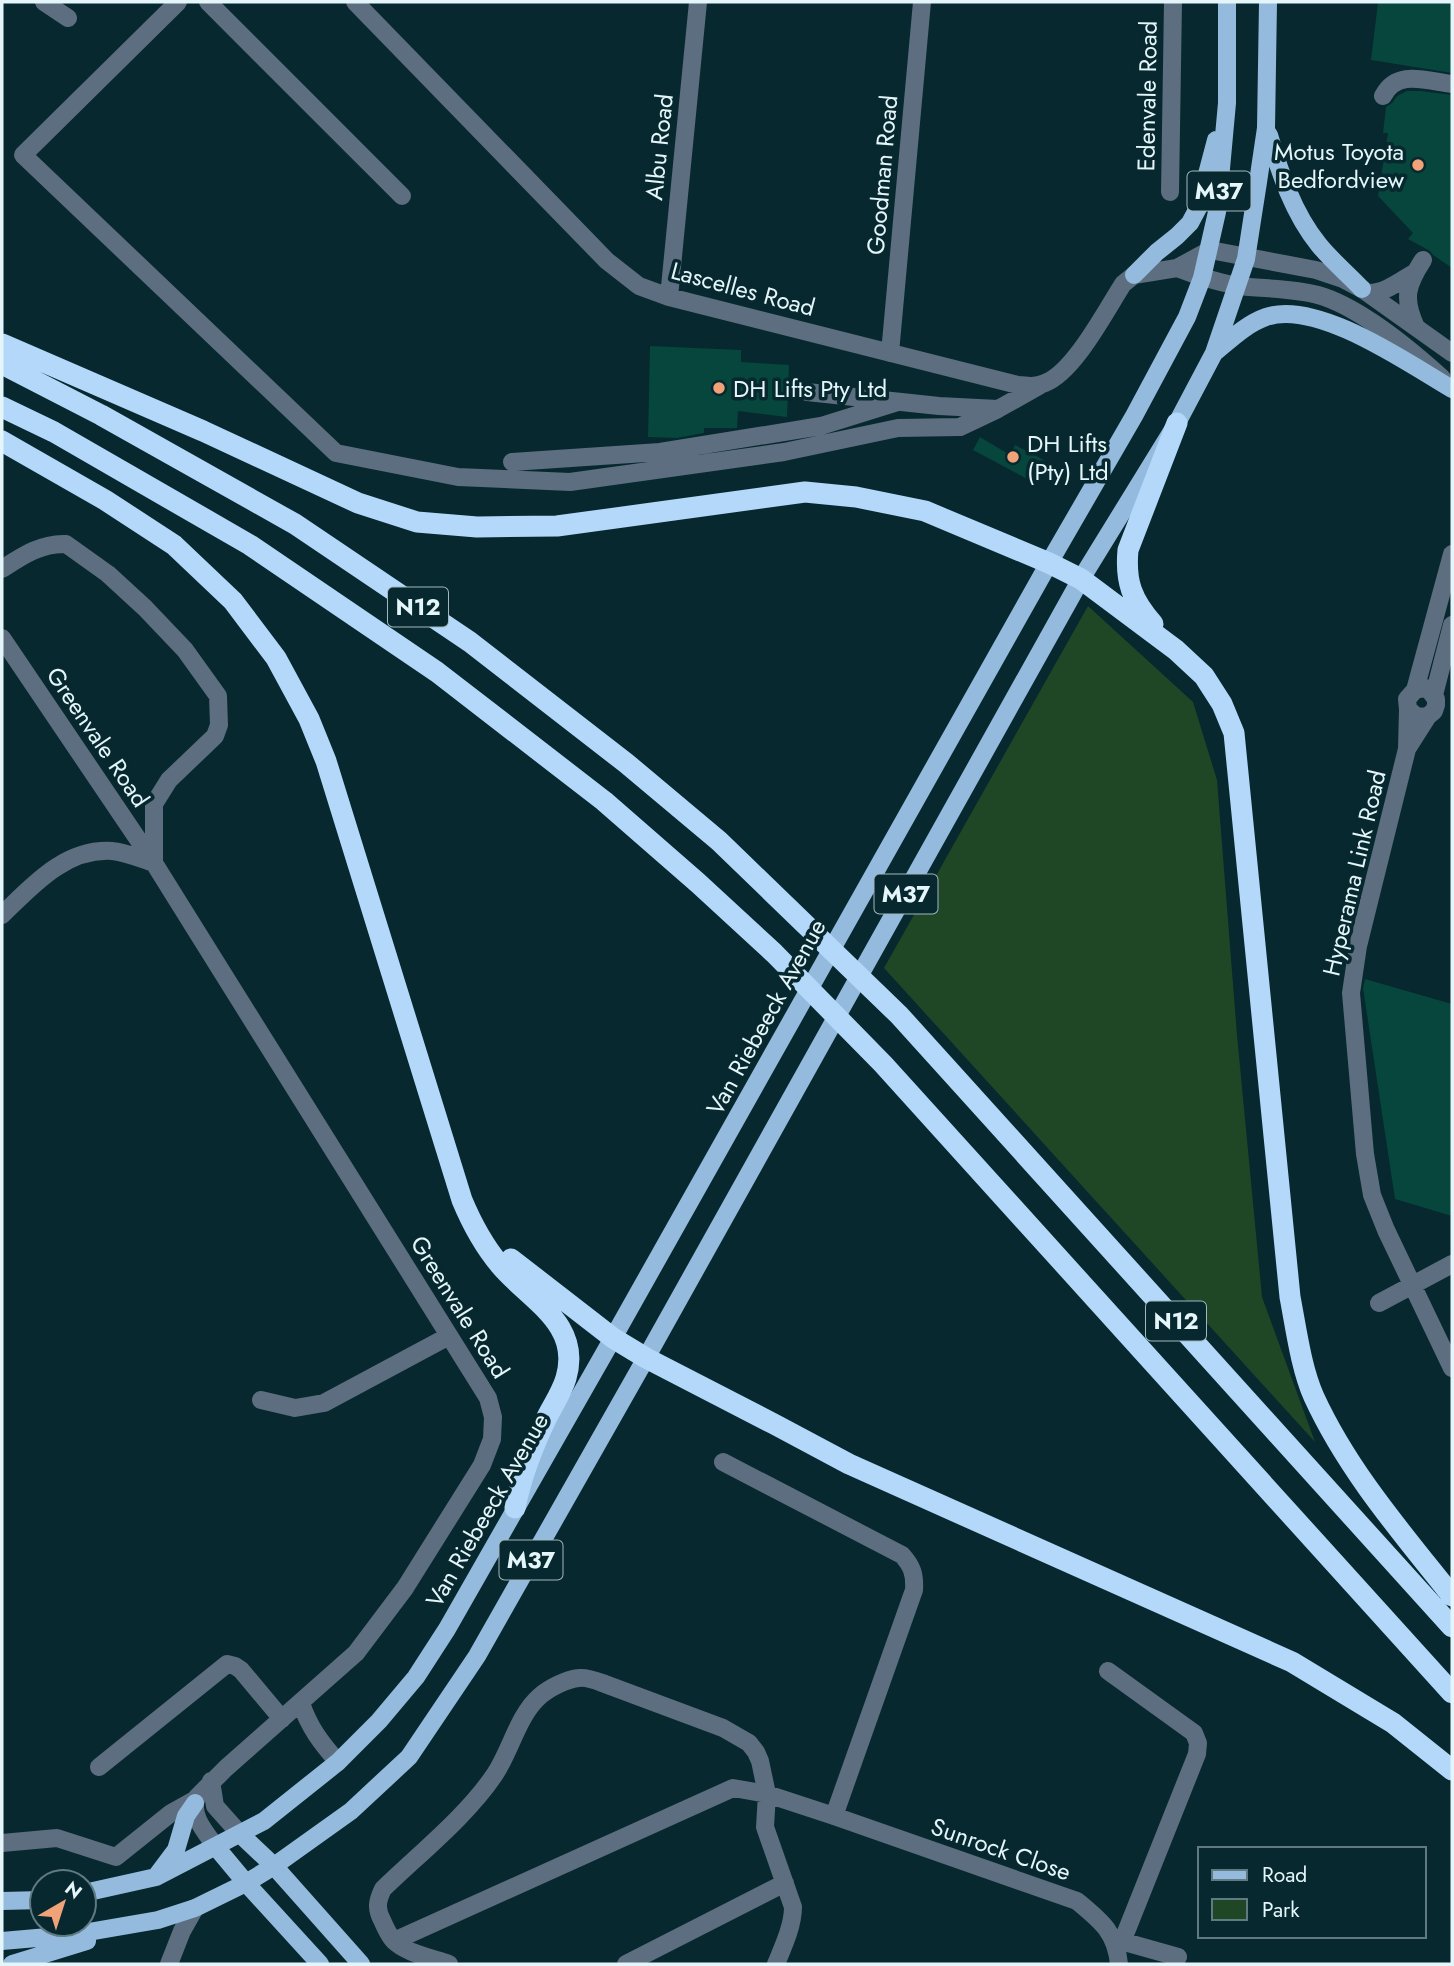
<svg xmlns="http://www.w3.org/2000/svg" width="1454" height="1966" viewBox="0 0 1454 1966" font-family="Jost,sans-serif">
	<rect width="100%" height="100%" fill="#06282e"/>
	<path fill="#1f4726" d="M1088,606L1193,702L1217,780L1237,1035L1262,1297L1315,1442L884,968Z"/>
	<path fill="#06463d" d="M1378,2H1452V73L1371,60Z
		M1407,91H1421L1452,95V268L1433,255L1430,251L1408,239L1413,233L1378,196L1388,133H1383L1386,107L1392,103L1397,96Z
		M650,346L741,350V362L789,365L787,417L738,411L737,428H704V433L677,438L648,437Z
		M980,437L1010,455L1015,445L1044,460L1038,472L1041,473L1035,483L973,450Z
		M1365,979L1452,1004V1216L1395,1199L1363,988Z"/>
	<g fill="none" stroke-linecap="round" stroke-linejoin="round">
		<path stroke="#5c6e7f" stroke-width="18" d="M44,2L68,18
			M178,2L23,155L336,453L458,477L570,482L784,452L898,428L960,427L998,409
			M208,2L402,196
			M355,2L607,261L639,286L669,297L1018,385C1027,386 1036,387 1045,383C1074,372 1105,312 1123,284L1134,275L1177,268L1210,250L1316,270L1343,279L1362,289L1452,353
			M1383,96C1397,69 1426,81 1452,84
			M1170,192L1173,2
			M1177,268C1197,276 1217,282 1238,286C1265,289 1292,288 1318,295C1360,307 1410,349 1442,378
			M1369,293C1385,293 1400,281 1414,273
			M669,297L698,2
			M1416,327C1403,299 1406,286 1423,260
			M890,353L922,2
			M807,392L939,406L998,409L1039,386
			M512,462L660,452L821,426L898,402
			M2,569C22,556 41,543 66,544L108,574L145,608L185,650L218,696L219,725L215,736L169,780L154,804V863
			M2,638L154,863L488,1398L493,1417L492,1439L482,1465L405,1588L356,1653L226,1768L197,1797C189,1815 206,1833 216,1847
			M1415,690L1452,554
			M1434,695L1452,625
			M1408,709L1407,749L1358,946L1351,993L1365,1154L1372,1195L1386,1230L1452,1368
			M1407,749L1428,716L1434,711L1436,705V699L1430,691L1425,688L1415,690L1407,699L1408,709L1417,717L1428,716
			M2,915C32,886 65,848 112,851C125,852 141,859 154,863
			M1379,1303L1452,1264
			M261,1400L295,1408L324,1403L449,1336
			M723,1462L902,1555C912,1566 915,1574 914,1590L834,1816
			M1108,1671L1194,1733L1198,1743L1197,1754L1122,1942
			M301,1703C309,1727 321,1743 338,1762
			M99,1767L227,1664L235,1666L241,1670L282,1719
			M211,1781L215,1806L240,1834
			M2,1843L57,1838L116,1857L171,1813L196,1799
			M1114,1939L1178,1957
			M394,1941L733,1788L767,1794L834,1816L1077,1901C1101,1921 1116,1932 1119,1964
			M169,1964L182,1931L195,1908
			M449,1964C432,1958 405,1953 393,1940C388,1934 385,1927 382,1920C376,1909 377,1901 383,1889C419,1854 467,1816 495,1774C511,1750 518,1715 540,1696C549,1688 567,1679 579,1678C588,1677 597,1681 605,1684L723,1728L749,1743L756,1752L760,1761L767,1794L765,1827L793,1907C793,1926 783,1947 776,1964
			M626,1964L785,1883"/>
		<path stroke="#94bbdd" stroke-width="18" d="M1269,135C1280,173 1293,213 1319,245C1332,261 1348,274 1362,289
			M1134,275L1157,252L1177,236L1190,223L1198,208L1216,140
			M1214,353C1230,340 1246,324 1266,317C1317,299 1409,364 1452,389
			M240,1834L274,1866L361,1964
			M216,1847L246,1883L320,1964
			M158,1874L176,1850L186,1816L195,1803
			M84,1893L156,1877L264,1821L338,1762L379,1721L416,1677L447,1629L613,1338L1049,563L1134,416L1187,317L1202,278L1217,212L1227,103V2
			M2,1901L42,1900
			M2,1941L71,1935L158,1920L195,1908L246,1883L274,1866L351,1811L409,1757L477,1656L646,1358L1081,579L1177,423L1214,353L1246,259L1258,182L1266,128L1268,2
			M12,1964L87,1941"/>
		<path stroke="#b3d8fa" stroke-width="21" d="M2,344L203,431L358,503L417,522L477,527L557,526L805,492L856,497L925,511L1049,563L1081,579L1176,650L1204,676L1222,704L1234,733L1290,1297C1296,1328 1301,1368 1314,1397C1348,1471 1402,1533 1452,1596
			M2,364L101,415L295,524L470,642L626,763L719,841L899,1015L1452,1627
			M2,407L54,432L250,545L437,672L604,801L698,883L774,953L883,1064L1452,1693
			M2,441L105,500L174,545L233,601L276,658L309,719L326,761L462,1200C472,1224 484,1246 500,1265C529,1300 582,1323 566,1378C562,1392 553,1405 547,1417C533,1446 521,1477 515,1508
			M1153,624C1132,600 1125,582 1128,550L1177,423
			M511,1259L613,1338L646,1358L774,1424L849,1464L1292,1662L1393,1723L1452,1770"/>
	</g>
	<g fill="#f0a278" stroke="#06282e" stroke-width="2.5">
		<circle cx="1418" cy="165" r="7"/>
		<circle cx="719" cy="388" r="7"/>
		<circle cx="1013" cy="457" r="7"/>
	</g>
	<g text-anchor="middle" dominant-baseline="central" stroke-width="7" stroke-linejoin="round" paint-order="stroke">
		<g fill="#06282e" stroke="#a2b8be" stroke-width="2">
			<rect x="1187.5" y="171.5" width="63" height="39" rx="5"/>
			<rect x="388" y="587.5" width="60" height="39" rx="5"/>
			<rect x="874.5" y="874.5" width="63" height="39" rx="5"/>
			<rect x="1146" y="1301.5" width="60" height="39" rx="5"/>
			<rect x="499.5" y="1540.5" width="63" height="39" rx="5"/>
		</g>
		<g font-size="23" font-weight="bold" fill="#e5f6fb">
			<text x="1219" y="191">M37</text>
			<text x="418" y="607">N12</text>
			<text x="906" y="894">M37</text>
			<text x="1176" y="1321">N12</text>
			<text x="531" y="1560">M37</text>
		</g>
		<g font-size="24" fill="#e5f6fb" stroke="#06282e">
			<text transform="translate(1147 96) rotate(-89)">Edenvale Road</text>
			<text transform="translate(659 147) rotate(-84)">Albu Road</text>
			<text transform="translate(882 175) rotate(-85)">Goodman Road</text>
			<text transform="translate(743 289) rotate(15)">Lascelles Road</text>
			<text transform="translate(98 737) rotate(56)">Greenvale Road</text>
			<text transform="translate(1354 873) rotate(-77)">Hyperama Link Road</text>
			<text transform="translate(766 1017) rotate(-61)">Van Riebeeck Avenue</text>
			<text transform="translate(460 1307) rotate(58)">Greenvale Road</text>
			<text transform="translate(487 1510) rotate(-60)">Van Riebeeck Avenue</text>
			<text transform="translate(1001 1849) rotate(19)">Sunrock Close</text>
		</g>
		<g font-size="24" fill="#e5f6fb" stroke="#06282e" text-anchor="start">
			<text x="1404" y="151" text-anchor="end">Motus Toyota<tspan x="1404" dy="28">Bedfordview</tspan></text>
			<text x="733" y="388">DH Lifts Pty Ltd</text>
			<text x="1027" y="443">DH Lifts<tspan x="1027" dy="28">(Pty) Ltd</tspan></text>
		</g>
	</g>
	<rect width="1454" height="1966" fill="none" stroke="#e5f6fb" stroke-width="7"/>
	<rect x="1198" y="1847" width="228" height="91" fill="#06282e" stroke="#5f7a80" stroke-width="2"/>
	<rect x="1212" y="1870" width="35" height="10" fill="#94bbdd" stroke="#5f7a80" stroke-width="2"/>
	<text x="1262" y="1882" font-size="21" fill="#e5f6fb">Road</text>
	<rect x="1212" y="1899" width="35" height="21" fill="#1f4726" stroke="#5f7a80" stroke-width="2"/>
	<text x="1262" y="1917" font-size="21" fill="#e5f6fb">Park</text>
	<g transform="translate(63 1903) rotate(39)"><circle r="33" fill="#06282e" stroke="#5f7a80" stroke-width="2"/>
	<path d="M0-5L12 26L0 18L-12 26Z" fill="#f0a278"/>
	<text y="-10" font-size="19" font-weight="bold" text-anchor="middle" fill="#e5f6fb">N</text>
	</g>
</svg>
